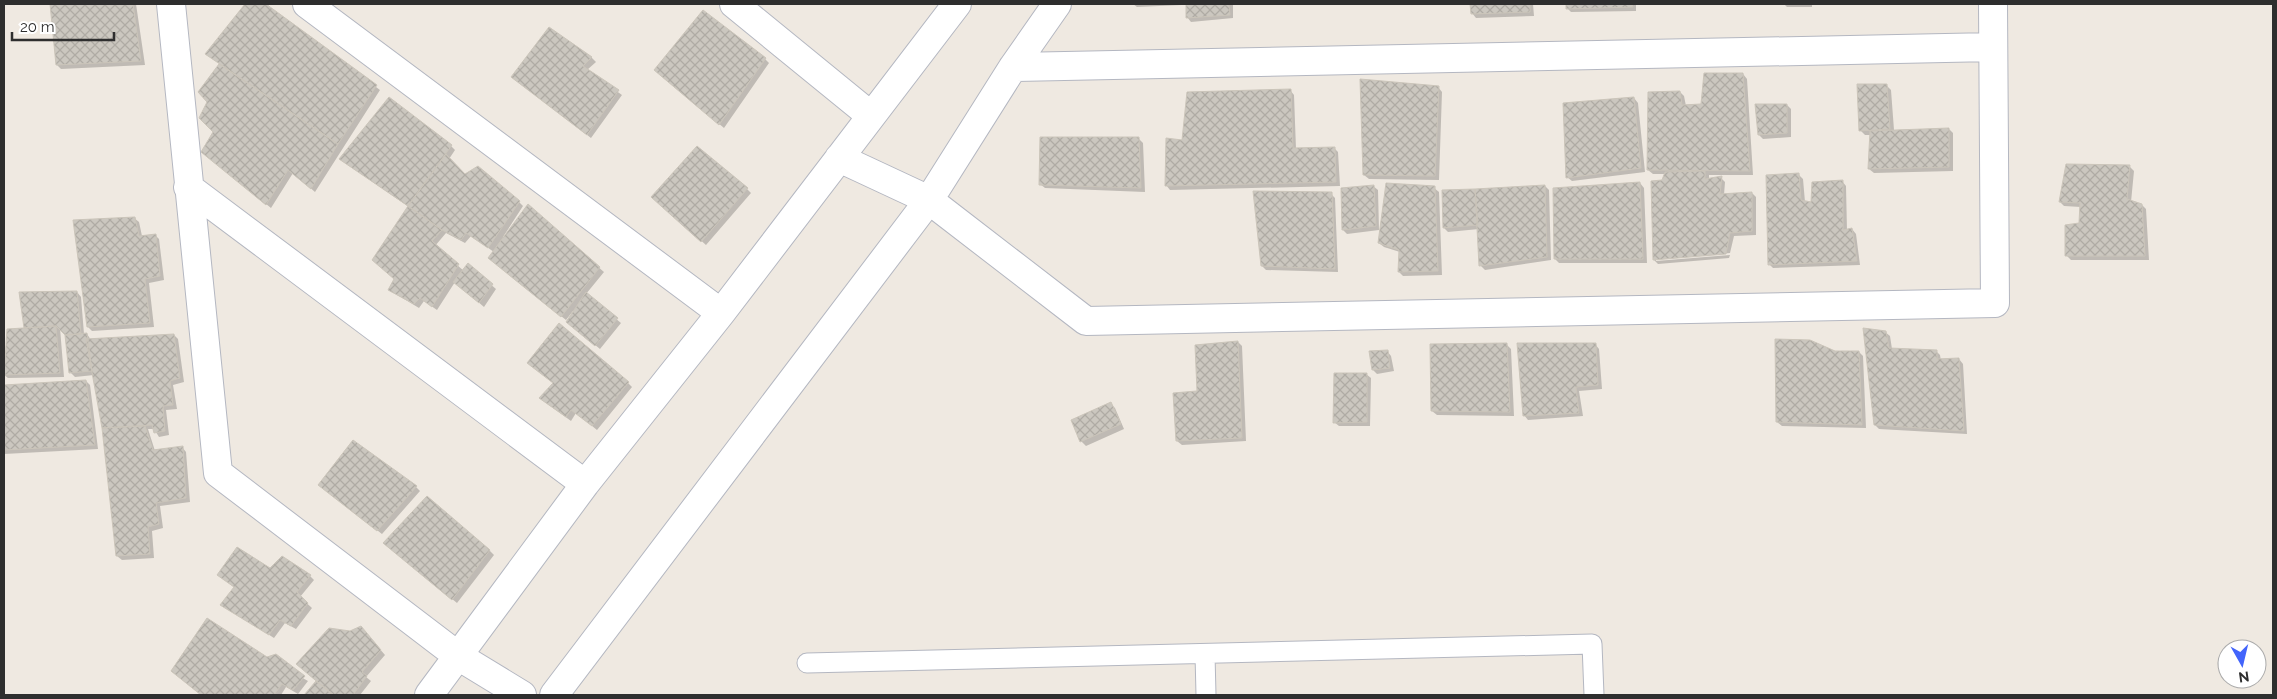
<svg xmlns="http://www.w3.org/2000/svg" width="2277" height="699" viewBox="0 0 2277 699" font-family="Raleway,sans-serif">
	<defs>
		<pattern id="building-cross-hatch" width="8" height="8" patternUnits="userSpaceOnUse" patternTransform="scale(1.25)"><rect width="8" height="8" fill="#cbc7bf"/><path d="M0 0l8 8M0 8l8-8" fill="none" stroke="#afaba4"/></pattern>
	</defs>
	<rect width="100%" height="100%" fill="#efe9e1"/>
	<path fill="#0003" d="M51,4H136L145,65L61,69L57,65Z
		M247,4H264L380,90L315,192L293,173L271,208L207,156L215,132L208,101L199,92L220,64L206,54Z
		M1133,4H1182V5L1137,7Z
		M1187,4H1233V18L1191,22L1187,17Z
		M1471,4H1533L1534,16L1476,18L1472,13Z
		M1567,4H1636V11L1571,12L1567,8Z
		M1784,4H1812V7H1787Z
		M549,29L592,58L596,62L587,70L622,95L591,138L517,81Z
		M765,59L769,63L724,128L660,74Z
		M1743,74L1747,79L1753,175H1709V180L1721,178L1725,182L1724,195L1752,193L1756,197V235L1734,236L1730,253L1656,259V261L1730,255L1729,258L1658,264L1654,260L1666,174H1653L1648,170L1680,92L1684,96L1686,106L1702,105Z
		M1887,86L1891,90L1894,130L1949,129L1953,133V171L1874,173L1869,169L1871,135H1865L1861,131Z
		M1438,87L1442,92L1439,180L1369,179L1364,175Z
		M1290,90L1294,95L1296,149L1334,148L1338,152L1340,186L1170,190L1166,185L1184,141Z
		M1634,98L1638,103L1645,172L1572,181L1567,177Z
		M1787,105L1791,109V137L1763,139L1759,135Z
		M1139,139L1143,143L1145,192L1045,188L1040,184Z
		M451,146L455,150L449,159L465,175L519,202L523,206L503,237L505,238L528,206L604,272L586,294L621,323L600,349L572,326L575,312L573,311L566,320L494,262V252L471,236L465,243L446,233L435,246L464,271L468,265L496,289L484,307L455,282L437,310L424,301L419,308L389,290L395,279L409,207L340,159Z
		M2130,167L2134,171L2131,202L2142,205L2146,209L2149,260H2071L2067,256L2080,224L2081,207L2064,206L2060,202Z
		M1798,174L1803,179L1805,202L1812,203L1842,181L1846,186L1847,231L1852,229L1856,234L1860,265L1773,268L1769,264Z
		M1640,183L1644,188L1647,263H1559L1555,259Z
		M1373,186L1378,190L1379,230L1347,234L1343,230Z
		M1545,186L1549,190L1551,260L1485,270L1481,266L1479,229L1448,232L1444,228Z
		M1434,188L1439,192L1442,275L1403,276L1399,272L1400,252L1384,247L1379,243Z
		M747,189L751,193L706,245L657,201Z
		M1331,194L1335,198L1338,272L1266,270L1262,266Z
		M134,218L139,222L142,236L155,235L159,239L164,280L149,283L154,327L92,331L88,327Z
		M77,292L81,297L84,334H87L91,340L174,335L178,339L184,382L173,385L177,409L166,410L169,435L159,437L154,429H148L155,451L182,447L186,452L190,502L160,506L163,528L152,531L154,558L122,560L117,556L103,427L94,375L75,377L71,373L66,334L60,328L64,377L8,378L4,375L8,330L26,329Z
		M1885,332L1890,336L1892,349L1936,351L1940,355L1941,361L1959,359L1963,364L1967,434L1879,429L1875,425Z
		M1238,342L1242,346L1246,441L1182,445L1177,441L1198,392Z
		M1506,344L1511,349L1514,416L1437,415L1432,411Z
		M1595,344L1599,349L1602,389L1579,391L1583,416L1528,420L1524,415Z
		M1387,351L1391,356L1394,371L1377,374L1373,370Z
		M1859,352L1863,356L1866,428L1782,426L1777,422Z
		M1366,374L1371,378L1370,426H1339L1334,422Z
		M86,381L90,385L98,449L4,454V387Z
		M628,383L632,387L597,430L576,413L571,421L545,402Z
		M1111,404L1115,408L1124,429L1086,446L1081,441Z
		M416,487L420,491L382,534L324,489Z
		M389,547L490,551L494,555L457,603Z
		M270,570L310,576L314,580L300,597L312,608L296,629L285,623L274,638L222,605L235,588L219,575Z
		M365,632L385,655L366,677L371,681L360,695H305Z
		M267,658L308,681L298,694L286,687L281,695H201L172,671Z"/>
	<path fill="url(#building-cross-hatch)" stroke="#cbc5ba" d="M50,4H133L141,61L56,65Z
		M245,4H266L377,85L338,144L205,54Z
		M1186,4H1229L1230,15L1186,18Z
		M1470,4H1530V12L1471,14Z
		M1566,4H1632L1633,7L1566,9Z
		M703,10L766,58L719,125L654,70Z
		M549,27L592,57L583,66L619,90L587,135L511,77Z
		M219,64L338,144L311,189L288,170L266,205L201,152L213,132L199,118L207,102L198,92Z
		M1704,73H1743L1750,171L1647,170L1648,92L1680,91L1682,105L1701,104Z
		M1360,79L1439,86L1435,176L1363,175Z
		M1857,84H1887L1890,129L1859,131Z
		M1291,89L1293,148L1335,147L1336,182L1165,186L1166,138L1182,140L1187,92Z
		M389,97L452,145L408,206L339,159Z
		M1634,97L1641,168L1566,178L1563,103Z
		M1755,104H1787V133L1758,135Z
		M1949,128V167L1868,169L1870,131Z
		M1040,137H1139L1141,188L1039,185Z
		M697,146L748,188L701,242L651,197Z
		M446,154L465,174L478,166L520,201L488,248L466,233L461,240L442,230L408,206Z
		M2066,164L2130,165L2127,199L2142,204L2145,256H2065V225L2079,223L2080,203L2059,202Z
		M1705,171V179L1722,176L1720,194L1752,192V231L1730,233L1726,254L1653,260L1651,181L1662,180L1665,172Z
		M1799,173L1801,200L1811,202L1812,182L1843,180V230L1852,228L1857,261L1768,265L1766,175Z
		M1640,182L1643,259H1554L1553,188Z
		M1386,183L1435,186L1438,271L1398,272L1399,250L1378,243Z
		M1374,185L1376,226L1342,230L1341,188Z
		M1545,185L1547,257L1479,266L1475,189Z
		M1475,189L1478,225L1443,228L1442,190Z
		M1253,191L1332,192L1335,269L1261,266Z
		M528,204L600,267L561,317L488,258Z
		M408,206L442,230L432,241L459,264L432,307L420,298L414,304L388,290L394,279L372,260Z
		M135,217L139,236L156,234L160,276L145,279L150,323L87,327L73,220Z
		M468,263L493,284L479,303L453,282Z
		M77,291L81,334L65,335L56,326L24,328L19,292Z
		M586,292L618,318L595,346L566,322Z
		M559,323L629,382L592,426L571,410L566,417L539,398L553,383L527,363Z
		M56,326L60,373L4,375L7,329Z
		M1863,328L1886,331L1889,348L1937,350V359L1959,358L1964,431L1874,425Z
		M87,333L92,371L69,373L65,335Z
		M174,334L180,378L170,381L173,405L163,406L165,431L154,433L152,425L102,428L86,339Z
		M1775,339L1810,340L1835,351H1859L1862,425L1776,422Z
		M1238,341L1242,438L1176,441L1173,393L1197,391L1195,345Z
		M1507,343L1510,412L1431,411L1430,344Z
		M1517,343H1596L1598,385L1576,387L1579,413L1523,416Z
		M1388,350L1390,368L1372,370L1369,351Z
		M1334,373H1367V422L1333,423Z
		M86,380L95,445L4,450V385Z
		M1111,402L1121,424L1080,442L1071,420Z
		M145,426L153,450L183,446L186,498L156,503L159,524L148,527L150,554L116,556L102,428Z
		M353,440L417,486L377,531L318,485Z
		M427,496L490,550L452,600L383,543Z
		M237,547L270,568L282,556L311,575L297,592L308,603L291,626L280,620L269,635L220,605L234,587L217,575Z
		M207,618L267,657L276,654L305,676L293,690L282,684L274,695H201L171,671Z
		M361,626L381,650L362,672L367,676L353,695H333L296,664L329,628L350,631Z
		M316,681L334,695H304Z"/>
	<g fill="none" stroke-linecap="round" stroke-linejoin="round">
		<defs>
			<path id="service" d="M1205,654L1206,695
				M807,663L1592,644L1594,695"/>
			<path id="minor" d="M171,4L218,473L458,656L522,695
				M307,4L721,313
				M734,4L870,115
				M1013,67L1993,47
				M839,158L929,200L1013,67L1057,4
				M188,187L585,484
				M429,695L585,484L721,313L957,4
				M554,695L929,200L1086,321L1995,303L1993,4"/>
		</defs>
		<use href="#service" stroke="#b4b7c1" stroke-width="21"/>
		<use href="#minor" stroke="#b4b7c1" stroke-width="30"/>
		<use href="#service" stroke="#fff" stroke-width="19"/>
		<use href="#minor" stroke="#fff" stroke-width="28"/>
	</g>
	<rect width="2277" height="699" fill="none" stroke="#2e2e2e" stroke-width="10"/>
	<g transform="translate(2242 664) rotate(172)"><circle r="24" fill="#ffffff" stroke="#ababab"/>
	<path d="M0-4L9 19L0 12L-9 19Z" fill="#4264fb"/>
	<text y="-8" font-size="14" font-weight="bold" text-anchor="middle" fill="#2e2e2e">N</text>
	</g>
	<path d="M12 32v8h102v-8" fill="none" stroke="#2e2e2e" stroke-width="2.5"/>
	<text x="20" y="32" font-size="15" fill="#2e2e2e" stroke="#ffffff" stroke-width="4" paint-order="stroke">20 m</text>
</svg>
